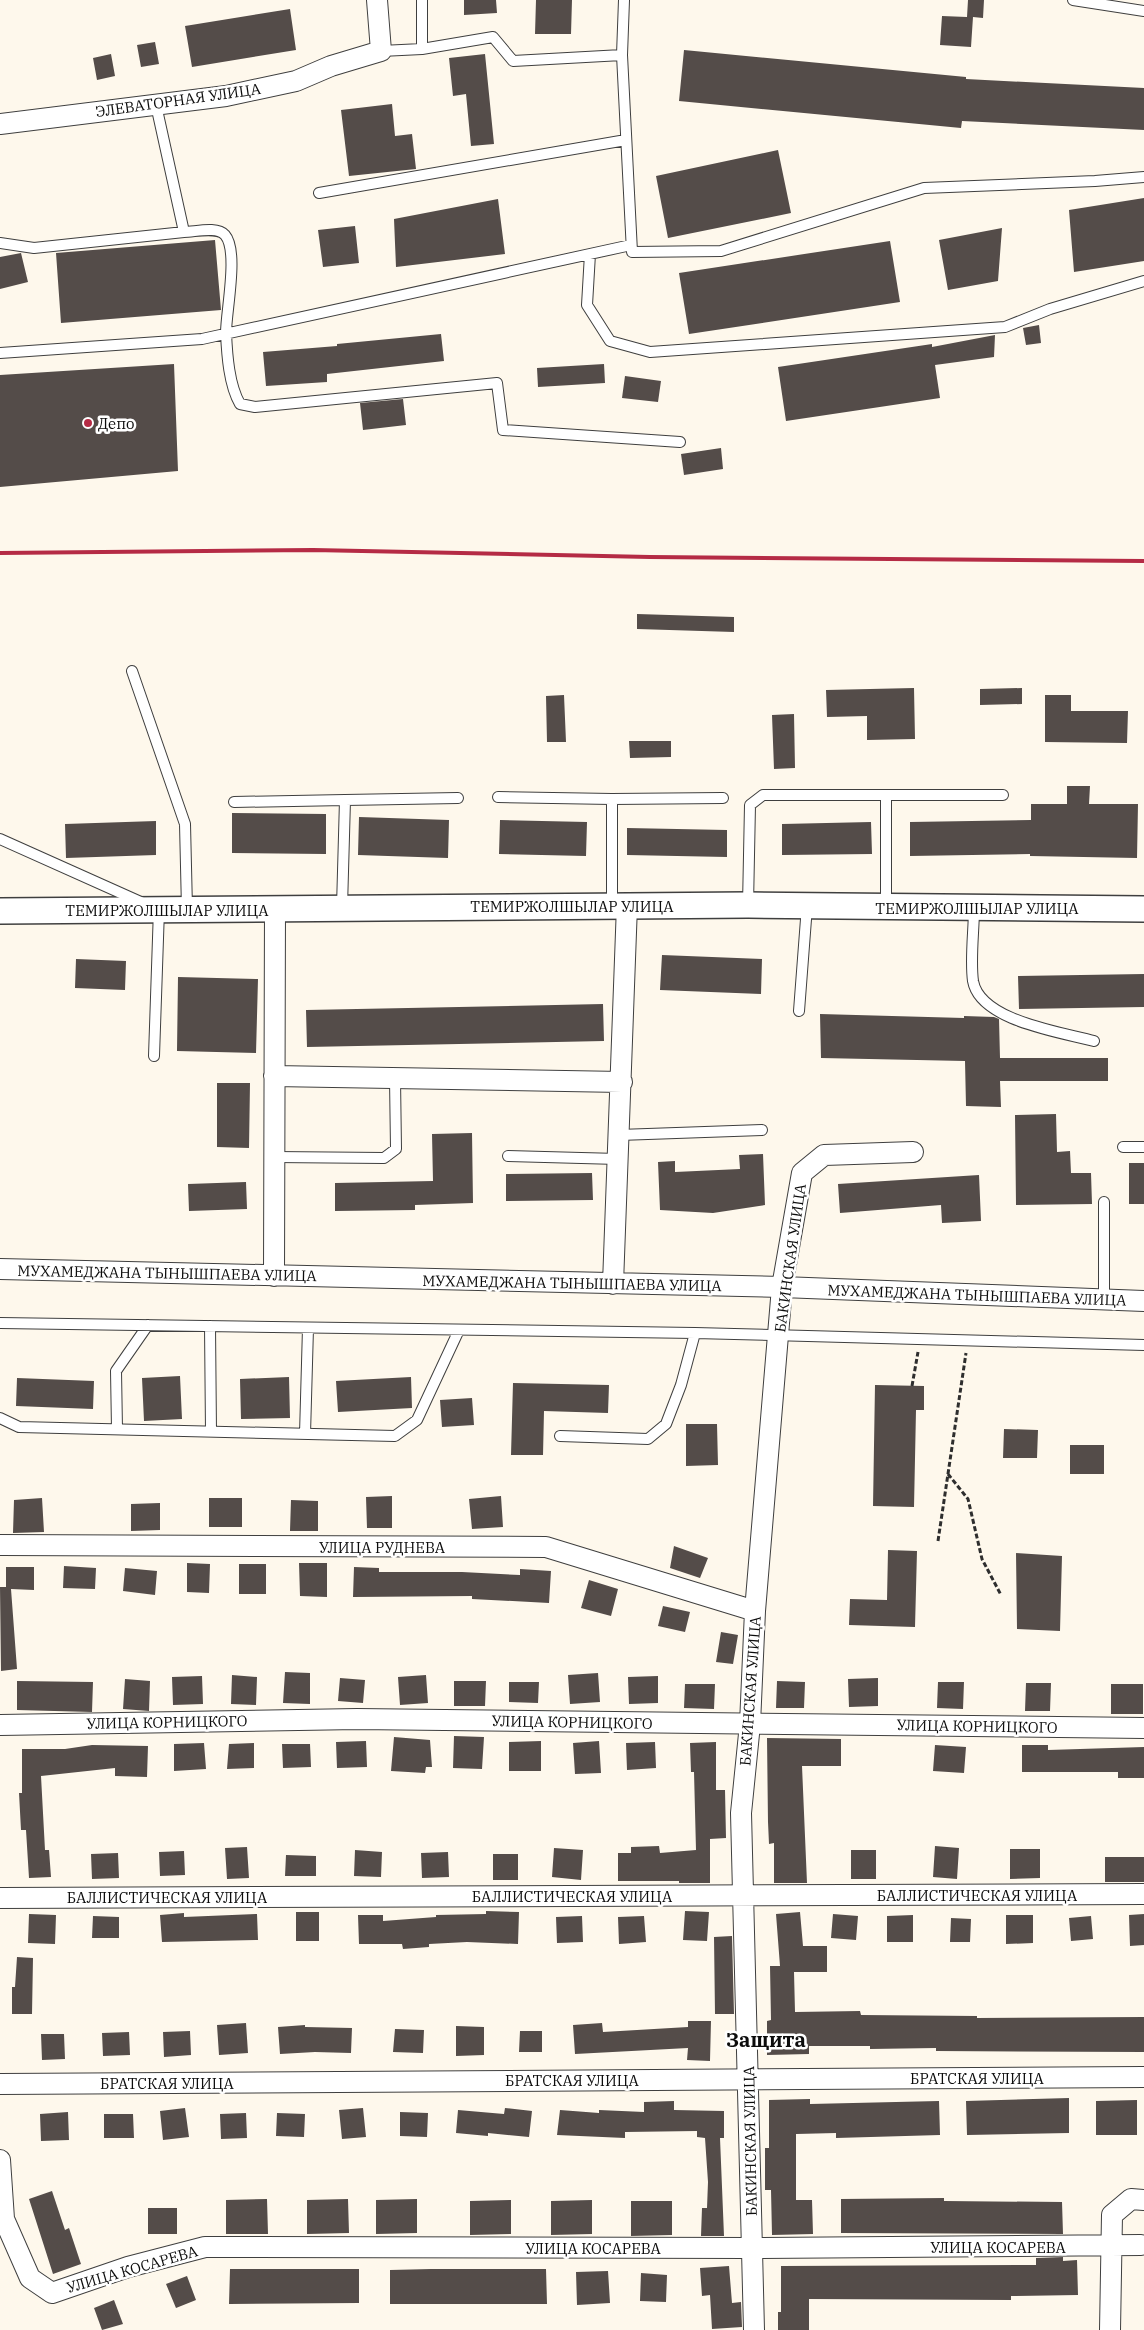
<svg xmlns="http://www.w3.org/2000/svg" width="1144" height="2330" viewBox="0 0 1144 2330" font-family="'IBM Plex Serif',serif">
	<rect width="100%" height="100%" fill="#fef8ec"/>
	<path fill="#544c49" d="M464,0H496L497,13L464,15Z
		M536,0H572L571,34H535Z
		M968,0H984L983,18L973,17L971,47L940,45L942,16L967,17Z
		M290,9L296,50L192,67L185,26Z
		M155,42L159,64L141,67L137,45Z
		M684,50L966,77V79L1144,88V130L962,121L961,128L679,101Z
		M111,54L115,76L97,80L93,58Z
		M485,54L494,144L471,146L466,94L453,96L449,58Z
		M392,104L395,136L412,134L416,169L349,176L341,110Z
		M778,150L791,213L668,238L656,176Z
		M1144,198V261L1074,272L1069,210Z
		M498,199L505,254L396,267L394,219Z
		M355,226L359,263L323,267L318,230Z
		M1002,228L998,281L948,290L939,240Z
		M215,240L221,310L61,323L56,253Z
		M890,241L900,302L689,334L679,273Z
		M21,253L28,282L0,289V257Z
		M1039,325L1041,343L1026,345L1023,328Z
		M441,334L444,361L327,374V382L266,386L263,352L337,346V344Z
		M995,335L994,357L935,365L940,398L786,421L778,367L932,344V347Z
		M174,364L178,471L0,487V375Z
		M604,364L605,383L538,387L537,368Z
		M625,376L661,381L658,402L622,398Z
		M403,399L406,425L363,430L360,403Z
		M721,448L723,469L684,475L681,454Z
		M637,614L734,617V632L637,629Z
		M914,688L915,739L867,740V716L827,717L826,690Z
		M1022,688V704L980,705V689Z
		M564,695L566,742H547L546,696Z
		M1045,695H1071V711H1128L1127,743L1045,742Z
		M794,714L795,768L774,769L772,715Z
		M629,741H671V757L630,758Z
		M1067,786H1090L1089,804H1138L1137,858L1030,856V854L910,856V822L1031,820V804H1067Z
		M232,813L326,814V854L232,853Z
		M359,817L449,820L448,858L358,855Z
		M500,820L587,822L586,856L499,854Z
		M156,821V855L66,858L65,824Z
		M871,822L872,854L782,855V824Z
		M627,828L727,830V857L627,855Z
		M662,955L762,959L761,994L660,990Z
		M76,959L126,961L125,990L75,988Z
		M1144,974V1007L1019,1009L1018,976Z
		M178,977L258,979L256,1053L177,1051Z
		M603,1004L604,1041L307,1047L306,1010Z
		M820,1014L964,1018V1016L994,1017L999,1019L1000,1058H1108V1081H1000L1001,1107L966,1106L965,1061L821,1058Z
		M217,1083H250L249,1148L217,1147Z
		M1056,1114L1057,1152L1070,1151L1071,1173H1091L1092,1204L1016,1205L1015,1115Z
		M472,1133L473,1203L415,1205V1210L335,1211V1183L433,1181L432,1134Z
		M763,1154L765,1205L713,1213L660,1210L658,1162L675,1161V1172L740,1169L739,1155Z
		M1129,1163H1144V1204H1129Z
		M592,1173L593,1200L506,1201V1174Z
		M979,1175L981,1221L942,1223L941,1205L840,1213L838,1184Z
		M246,1182L247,1209L189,1211L188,1184Z
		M180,1376L182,1419L144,1421L142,1378Z
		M289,1377L290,1418L241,1419L240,1379Z
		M411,1377L412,1408L338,1412L336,1381Z
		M17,1378L94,1381L93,1409L16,1406Z
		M513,1383L609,1385L608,1413L544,1411L543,1455H511Z
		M875,1385L924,1386V1410H916L914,1507L873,1506Z
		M472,1398L474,1425L442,1427L440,1400Z
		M686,1424H717L718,1465L686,1466Z
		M1004,1429L1038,1430L1037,1458H1003Z
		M1070,1445H1104V1474H1070Z
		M392,1496V1528H367L366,1497Z
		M501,1496L503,1527L472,1529L469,1499Z
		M42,1498L44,1532L13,1533L14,1500Z
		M209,1498H242V1527H209Z
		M291,1500L318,1501V1531H290Z
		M160,1503V1530L131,1531V1504Z
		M674,1546L708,1558L700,1578L670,1568Z
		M888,1550L917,1551L915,1627L849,1625L850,1599L887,1600Z
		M1016,1553L1062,1556L1060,1631L1017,1629Z
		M187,1563L210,1564L209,1593L187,1592Z
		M299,1563H327V1597L300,1596Z
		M239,1564H266V1594H239Z
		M64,1566L96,1568L95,1589L63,1588Z
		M6,1567H34V1590L11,1589L17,1669L1,1671L0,1587H6Z
		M354,1567L379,1568V1572H462L520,1575V1569L551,1571L549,1603L472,1599V1596L353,1597Z
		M125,1568L157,1571L155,1595L123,1591Z
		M589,1580L618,1589L611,1616L581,1608Z
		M663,1606L690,1612L685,1632L658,1626Z
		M721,1632L738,1635L733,1664L716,1662Z
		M285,1672L310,1673V1704L283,1703Z
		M598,1673L600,1702L570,1704L568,1675Z
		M232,1675L257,1677L256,1705L231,1704Z
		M426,1675L428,1703L400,1705L398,1677Z
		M202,1676L203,1704L173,1705L172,1677Z
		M658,1676V1703L629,1704L628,1677Z
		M340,1678L365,1680L363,1703L338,1701Z
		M878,1678V1706L849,1707L848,1679Z
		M125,1679L150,1681L149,1711L123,1709Z
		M17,1681L93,1682L92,1712L17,1710Z
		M454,1681H486L485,1706H454Z
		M777,1681L805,1682L804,1708H776Z
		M509,1682H539L538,1703L509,1702Z
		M938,1682H964L963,1709L937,1708Z
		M1026,1683H1051L1050,1711H1025Z
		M685,1684H715L714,1709L684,1708Z
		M1111,1684H1143V1714H1111Z
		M454,1736L484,1737L482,1769L453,1768Z
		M394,1737L430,1740L432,1767H426L425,1773L391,1771Z
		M767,1738L841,1739V1766H802L807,1883H774V1843L769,1844L768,1822Z
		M366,1741L367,1767L337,1768L336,1742Z
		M541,1741V1771H509V1742Z
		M599,1741L601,1773L575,1774L573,1743Z
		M655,1742L656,1768L627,1770L626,1743Z
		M716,1742V1790H725L726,1838L710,1839V1883H679V1881H618V1853H631V1847L659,1846L660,1853L696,1850L694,1772H691L690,1743Z
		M204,1743L206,1769L174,1771V1744Z
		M254,1743V1768L227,1769L229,1744Z
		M282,1744H310L311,1767L283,1768Z
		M92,1745L148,1746L147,1777L115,1776V1768L41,1776L45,1850H49L51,1877L29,1878L26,1830H21L19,1793H22V1749H65Z
		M935,1745L966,1747L964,1773L933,1771Z
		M1022,1745H1048V1750L1144,1747V1778H1118V1772H1022Z
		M935,1846L959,1848L957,1879L933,1877Z
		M247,1847L249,1878L227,1879L225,1848Z
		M554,1848L583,1850L581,1880L552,1877Z
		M1010,1849H1040V1878L1010,1879Z
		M355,1850L382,1852L381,1877L354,1876Z
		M851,1850H876V1879H851Z
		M184,1851L185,1875L160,1876L159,1852Z
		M448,1852L449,1877L422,1878L421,1853Z
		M118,1853L119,1878L92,1879L91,1854Z
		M493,1854H518V1880H493Z
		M286,1855L316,1856V1876H285Z
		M1105,1857H1144V1882H1105Z
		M486,1911L519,1912L518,1944L467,1942L429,1944V1947L403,1949L402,1944H359L358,1915H383V1921L436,1917V1915L486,1914Z
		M685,1911L709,1912L707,1941L683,1940Z
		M296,1912H319V1941H296Z
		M800,1912L803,1946H827V1972H794L795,2012L860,2011L861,2015L977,2016V2018L1144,2017V2052L936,2051V2048L870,2049V2046H809V2054L767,2055V2021L771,2020L770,1966H780L776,1914Z
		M184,1913V1917L257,1914L258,1940L162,1942L160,1915Z
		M29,1914L56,1915L55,1944L28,1943Z
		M833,1914L858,1916L856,1940L831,1938Z
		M1144,1914V1945L1130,1946L1129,1915Z
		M913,1915V1942H887V1916Z
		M1006,1915H1033V1943L1006,1944Z
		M93,1916L119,1917V1938H92Z
		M582,1916L583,1942L557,1943L556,1917Z
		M644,1916L646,1942L619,1944L618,1917Z
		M1091,1916L1093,1939L1071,1941L1069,1918Z
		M951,1918L971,1919L970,1942H950Z
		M732,1936L734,2014H715L714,1937Z
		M17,1957L33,1958L32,2014H12V1987H15Z
		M688,2021H711L710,2061L687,2060L688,2048L575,2054L573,2025L602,2023L603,2032L688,2027Z
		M246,2023L248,2053L219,2055L217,2025Z
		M305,2025V2027L352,2028L351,2053L315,2052L280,2054L278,2027Z
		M456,2026L484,2027V2055L456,2056Z
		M395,2029L424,2030L423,2053L393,2052Z
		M190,2031L191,2055L164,2057L163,2032Z
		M520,2031H542V2052H519Z
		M129,2032L130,2055L103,2056L102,2033Z
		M41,2034H64L65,2059L42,2060Z
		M1069,2098V2133L967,2135L966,2101Z
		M810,2099V2104L939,2101L940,2135L836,2138V2133L796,2134V2200H812L813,2234L772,2235L771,2190H765V2148H769V2100Z
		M1137,2100V2135H1096V2101Z
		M674,2101V2110L724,2111V2138H720L724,2236H701L702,2208H707L708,2182L705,2138L697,2137V2131L625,2132V2138L557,2135L560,2110L599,2113V2110L644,2112V2102Z
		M185,2108L189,2137L163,2140L160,2111Z
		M363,2108L366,2137L342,2139L339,2110Z
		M505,2108L532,2111L529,2137L488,2133V2136L456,2133L458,2110L504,2114Z
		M68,2112L69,2140L41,2141L40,2114Z
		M400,2112L428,2113L427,2137L400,2136Z
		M246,2113L247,2138L221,2139L220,2114Z
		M277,2113L305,2114L304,2137L276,2136Z
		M104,2114H133L134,2138H104Z
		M52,2191L65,2230L69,2228L81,2264L53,2274L29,2199Z
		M944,2198V2201L1062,2202L1063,2234L841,2233V2199Z
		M267,2199L268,2234H226V2200Z
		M348,2199L349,2233L307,2234V2200Z
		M417,2199V2233L376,2234V2200Z
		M511,2200V2234L470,2235V2201Z
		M592,2200V2234L551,2235V2201Z
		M631,2201H672V2235L631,2236Z
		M148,2208H177V2234H148Z
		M1063,2257V2261L1077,2260L1078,2295L1011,2296V2300L809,2299V2330H778V2312H781V2266L1036,2265V2258Z
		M729,2266L732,2303L741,2302L742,2327L712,2329L710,2295L702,2296L700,2268Z
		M230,2269H359V2303L229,2304Z
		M431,2269H546L547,2304H390V2270Z
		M608,2271L610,2303L577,2305L576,2272Z
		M641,2273L667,2275L666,2302L640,2301Z
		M187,2276L196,2300L176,2308L166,2284Z
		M114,2300L123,2324L102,2330L94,2308Z"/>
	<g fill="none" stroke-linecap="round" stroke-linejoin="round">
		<defs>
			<path id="service" d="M624,0L622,55L632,252L721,251L924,188L1095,181L1144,177
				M1073,0L1144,11
				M422,49V0
				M381,51L422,49L493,37L513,61L622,55
				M156,105L184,232C195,232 217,226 225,235C239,251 226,311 226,333C227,355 229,385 240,404L255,407L497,383L503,430L680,442
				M319,193L626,140
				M0,243L34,248L184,232
				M590,254L587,305L610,341L650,352L1005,327L1050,309L1144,281
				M0,353L202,339L631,245
				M132,671L185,824L187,909
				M886,795H1003
				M498,797L612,799V905
				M612,799L723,798
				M234,802L345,800
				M0,839L143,903
				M748,905L750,805L763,795H886V906
				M342,907L345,800L458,798
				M974,908C974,930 970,959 973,981C980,1021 1061,1032 1094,1041
				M799,1011L807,906
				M154,1056L159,909
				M619,1135L762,1130
				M1123,1147H1144
				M508,1156L618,1159
				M274,1157L384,1158L396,1149L395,1079
				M1104,1202V1299
				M0,1323L695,1333L1144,1345
				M210,1326L211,1432
				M0,1418L19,1427L395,1436L417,1420L459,1330
				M117,1429L116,1371L148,1325
				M305,1434L308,1328
				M560,1436L648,1439L666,1424L681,1385L695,1333"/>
			<path id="minor" d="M0,124L226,96L296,81L331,66L381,51L377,0
				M274,1076L622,1082
				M0,1269L782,1287L1144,1301
				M274,1276L275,909
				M613,1284L627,905
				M0,1545L546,1547L755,1611
				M0,1725L357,1719L1144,1728
				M0,1898L1144,1894
				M0,2084L1144,2077
				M0,2160L4,2219L30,2278L52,2293L128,2267L205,2247L752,2248L1141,2245
				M754,2330L741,1813L750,1724L755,1611L782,1287L802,1173L824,1155L913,1152
				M1110,2330L1112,2215L1131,2199L1144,2200"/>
			<path id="tertiary" d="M0,911L748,905L1144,909"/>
		</defs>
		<use href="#service" stroke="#3f3f3f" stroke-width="12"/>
		<use href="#minor" stroke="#3f3f3f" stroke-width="22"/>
		<use href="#tertiary" stroke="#3f3f3f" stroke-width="28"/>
		<path stroke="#2e2e2e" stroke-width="3" stroke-dasharray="5 2.5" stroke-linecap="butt" d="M912,1386L918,1352
			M948,1474L968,1499L982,1559L1001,1595
			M938,1541L966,1353"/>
		<use href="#service" stroke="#fff" stroke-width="10"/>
		<use href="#minor" stroke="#fff" stroke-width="20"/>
		<use href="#tertiary" stroke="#fff" stroke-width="25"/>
		<path stroke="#b52b45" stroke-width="4" d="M0,553L313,550L650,557L1144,561"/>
	</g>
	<circle fill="#b52b45" stroke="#fff" stroke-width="2" cx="88" cy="423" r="5"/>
	<g text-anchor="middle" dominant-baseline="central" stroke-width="5" stroke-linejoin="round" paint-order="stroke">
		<g font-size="15" fill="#0c0c0c" stroke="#fff">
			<text transform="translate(178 100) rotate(-8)">ЭЛЕВАТОРНАЯ УЛИЦА</text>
			<text x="572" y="906">ТЕМИРЖОЛШЫЛАР УЛИЦА</text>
			<text x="977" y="908">ТЕМИРЖОЛШЫЛАР УЛИЦА</text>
			<text x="167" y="910">ТЕМИРЖОЛШЫЛАР УЛИЦА</text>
			<text transform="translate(790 1258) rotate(-82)">БАКИНСКАЯ УЛИЦА</text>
			<text transform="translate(167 1273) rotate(1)">МУХАМЕДЖАНА ТЫНЫШПАЕВА УЛИЦА</text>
			<text transform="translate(572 1283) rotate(1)">МУХАМЕДЖАНА ТЫНЫШПАЕВА УЛИЦА</text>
			<text transform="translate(977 1295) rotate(2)">МУХАМЕДЖАНА ТЫНЫШПАЕВА УЛИЦА</text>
			<text x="382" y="1547">УЛИЦА РУДНЕВА</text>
			<text transform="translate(750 1691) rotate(-86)">БАКИНСКАЯ УЛИЦА</text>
			<text transform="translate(167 1722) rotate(-1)">УЛИЦА КОРНИЦКОГО</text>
			<text transform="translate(572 1722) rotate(1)">УЛИЦА КОРНИЦКОГО</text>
			<text transform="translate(977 1726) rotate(1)">УЛИЦА КОРНИЦКОГО</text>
			<text x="977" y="1895">БАЛЛИСТИЧЕСКАЯ УЛИЦА</text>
			<text x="572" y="1896">БАЛЛИСТИЧЕСКАЯ УЛИЦА</text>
			<text x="167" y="1897">БАЛЛИСТИЧЕСКАЯ УЛИЦА</text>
			<text x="977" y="2078">БРАТСКАЯ УЛИЦА</text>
			<text x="572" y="2080">БРАТСКАЯ УЛИЦА</text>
			<text x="167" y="2083">БРАТСКАЯ УЛИЦА</text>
			<text transform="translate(750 2141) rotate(-91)">БАКИНСКАЯ УЛИЦА</text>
			<text x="998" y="2247">УЛИЦА КОСАРЕВА</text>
			<text x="593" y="2248">УЛИЦА КОСАРЕВА</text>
			<text transform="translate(132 2269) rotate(-16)">УЛИЦА КОСАРЕВА</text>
		</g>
		<g font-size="15" fill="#0c0c0c" stroke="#fff" text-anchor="start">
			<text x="98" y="423">Депо</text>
		</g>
		<g font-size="20" font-weight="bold" fill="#0c0c0c" stroke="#fff">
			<text x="766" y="2039">Защита</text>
		</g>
	</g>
</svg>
